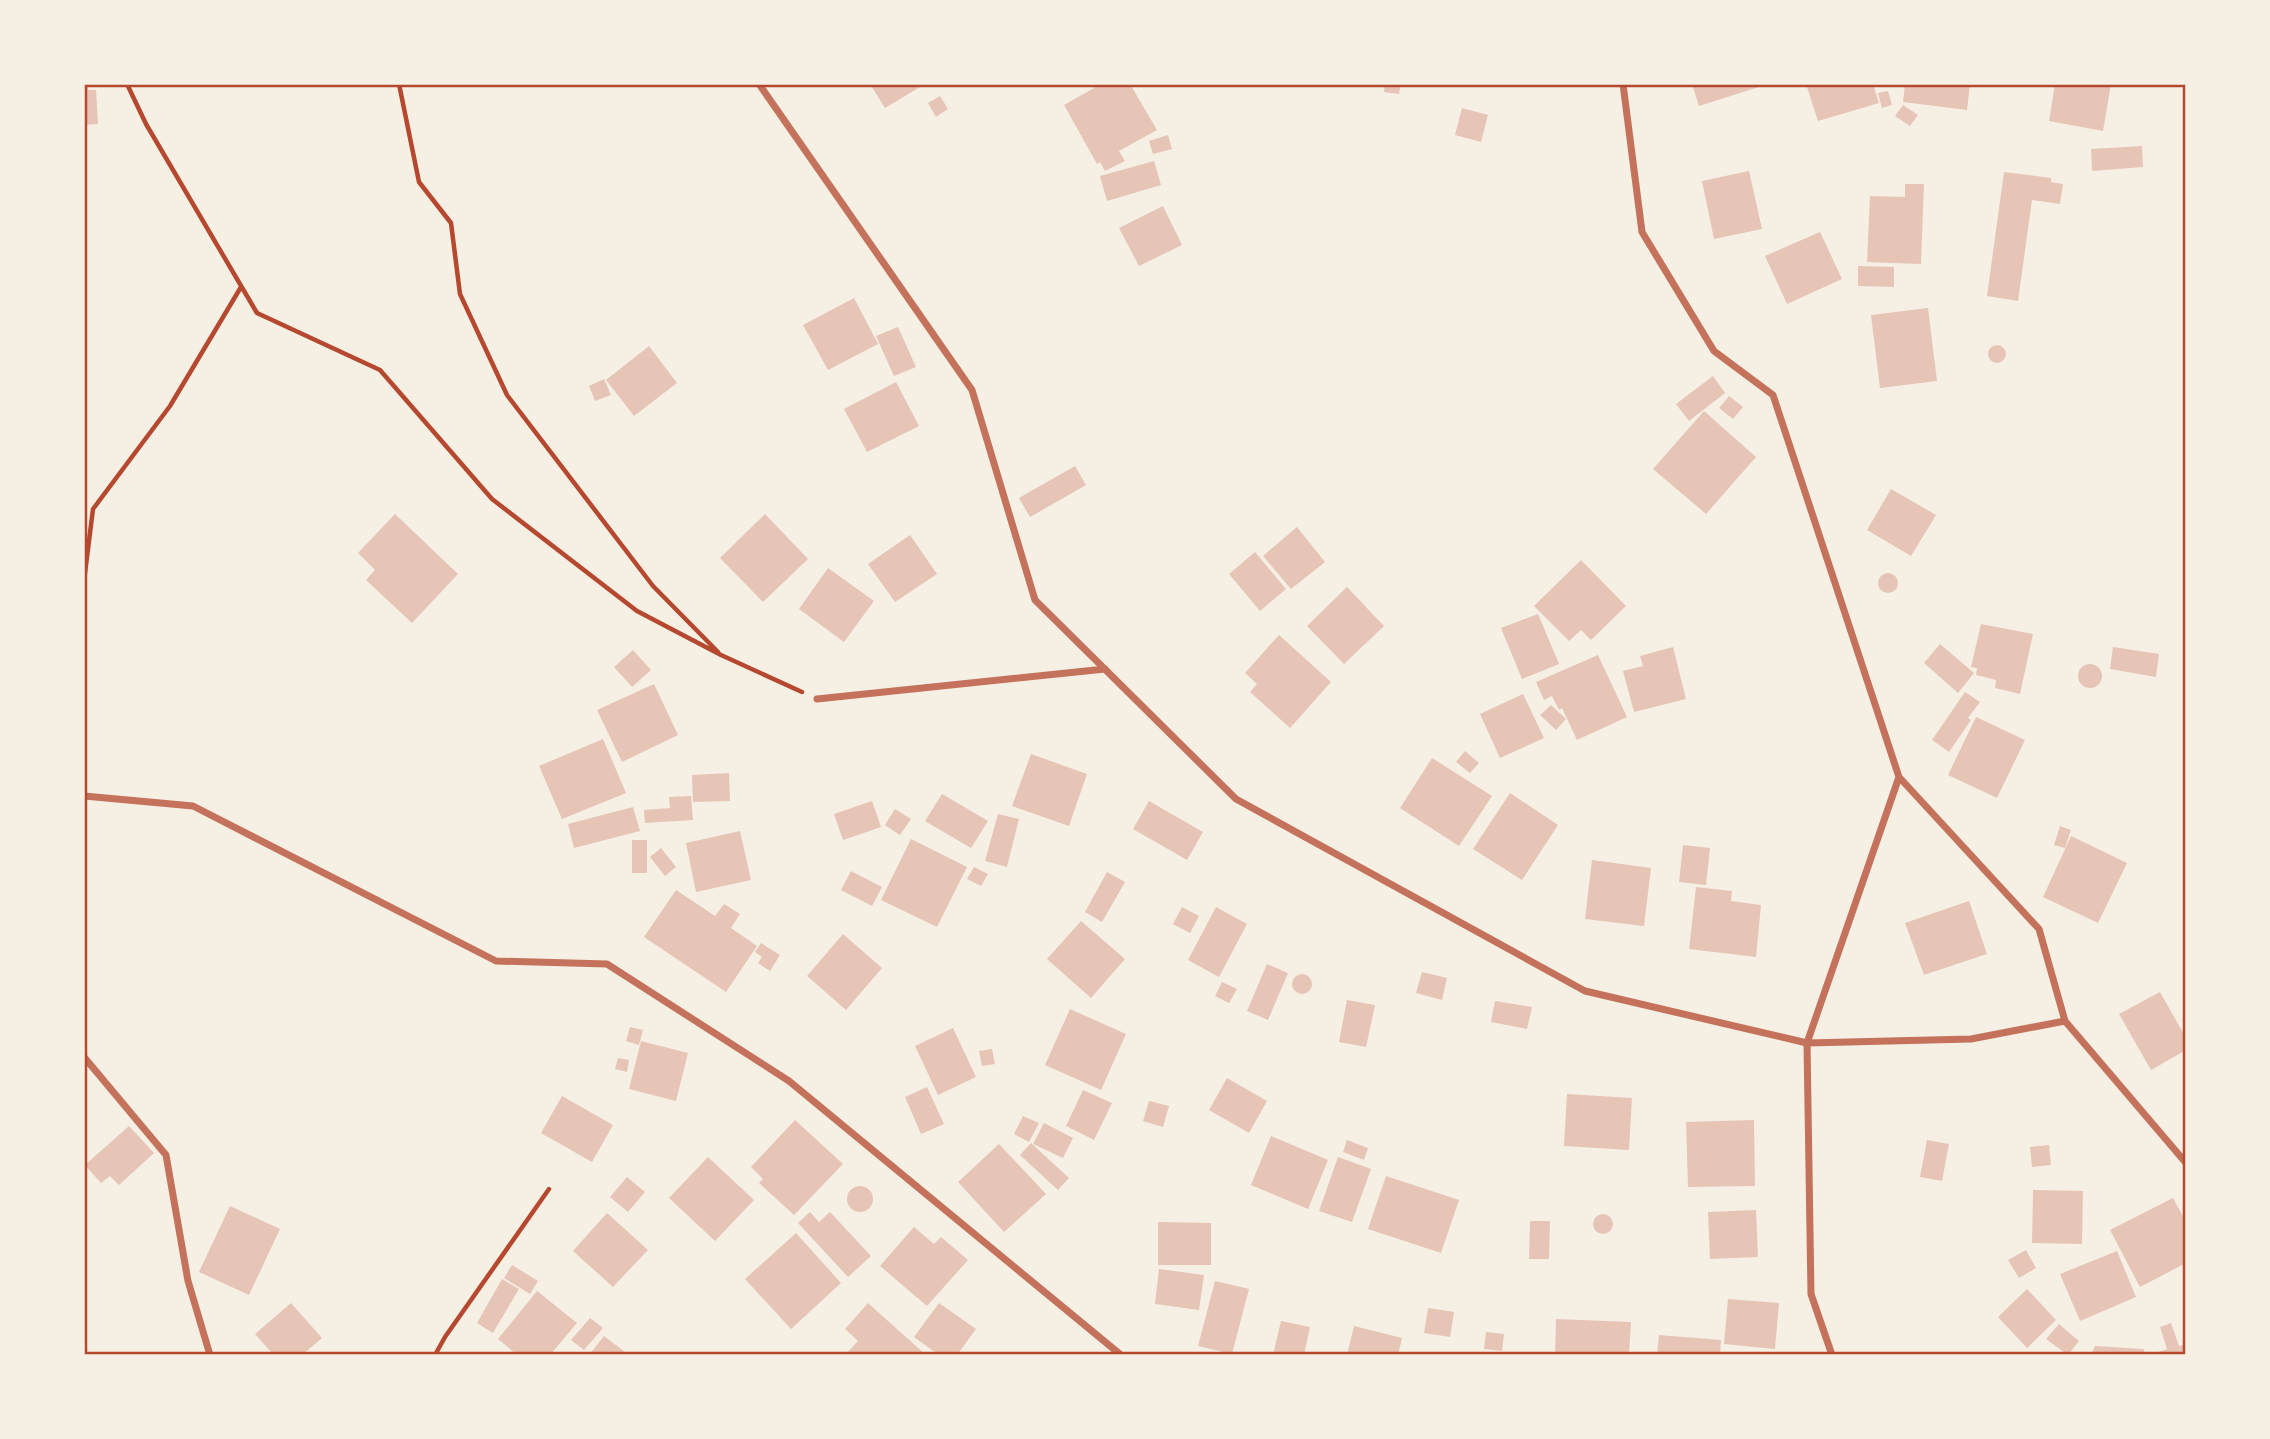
<svg xmlns="http://www.w3.org/2000/svg" width="2270" height="1439" viewBox="0 0 2270 1439" font-family="'Asap Condensed',sans-serif">
	<rect width="100%" height="100%" fill="#f6efe4"/>
	<path fill="#e6c5b7" d="M84,84H87L88,90H96L98,124L84,125Z
		M870,84H925L885,108Z
		M1101,84H1130L1157,130L1119,151L1125,161L1105,171L1100,162L1097,164L1064,105Z
		M1385,84H1401L1399,94L1384,92Z
		M1692,84H1765V85L1699,106Z
		M1806,84H1873L1879,103L1818,121Z
		M1905,84H1970L1967,110L1903,102Z
		M2055,84H2111L2103,131L2049,121Z
		M1888,91L1892,105L1882,108L1878,93Z
		M940,96L948,109L936,117L928,103Z
		M1903,105L1918,115L1910,126L1895,116Z
		M1462,108L1488,115L1481,142L1455,135Z
		M1168,135L1172,149L1153,154L1149,141Z
		M2142,146L2143,167L2092,171L2091,149Z
		M1154,161L1161,185L1107,201L1100,176Z
		M1749,171L1762,229L1714,239L1702,181Z
		M2004,172L2051,178V182L2063,184L2060,204L2032,200L2018,301L1987,296Z
		M1905,184H1924L1921,264L1867,262L1870,196L1905,197Z
		M1163,206L1182,245L1139,266L1119,228Z
		M1820,232L1842,279L1787,304L1765,256Z
		M1858,266L1894,267V287L1858,286Z
		M854,298L878,344L828,370L803,325Z
		M1928,308L1937,381L1880,388L1871,315Z
		M898,327L916,367L894,376L876,336Z
		M1988 354a9 9 0 1 1 18 0a9 9 0 1 1-18 0Z
		M649,346L677,383L634,416L606,380Z
		M1713,376L1725,393L1689,421L1676,404Z
		M604,379L611,395L595,401L589,386Z
		M896,382L919,426L867,452L844,409Z
		M1729,396L1743,407L1733,419L1719,408Z
		M1704,411L1756,457L1706,514L1653,469Z
		M1075,466L1086,485L1030,517L1019,498Z
		M1891,489L1936,515L1911,556L1867,530Z
		M395,514L458,574L412,623L366,580L375,570L358,553Z
		M765,514L808,559L763,602L720,558Z
		M1297,527L1325,562L1291,589L1263,556Z
		M910,535L937,574L895,602L868,564Z
		M1255,552L1286,589L1260,611L1229,574Z
		M1581,560L1626,606L1591,640L1581,630L1569,641L1534,606Z
		M828,568L874,601L844,642L799,609Z
		M1878 583a10 10 0 1 1 20 0a10 10 0 1 1-20 0Z
		M1347,587L1384,626L1344,664L1307,626Z
		M1538,614L1559,664L1522,679L1501,628Z
		M1981,624L2033,634L2020,694L1995,688L1996,680L1976,675L1977,668L1971,667Z
		M1279,635L1331,682L1290,728L1250,692L1257,684L1245,673Z
		M1940,644L1974,673L1958,693L1924,663Z
		M1673,647L1686,699L1634,712L1623,671L1643,666L1640,656Z
		M2113,647L2159,654L2156,677L2110,669Z
		M633,650L651,670L632,687L614,667Z
		M1598,655L1627,717L1577,740L1562,708L1559,710L1552,696L1544,700L1536,682Z
		M2078 676a12 12 0 1 1 24 0a12 12 0 1 1-24 0Z
		M654,684L678,735L622,762L597,710Z
		M1965,692L1980,702L1968,718L1971,720L1949,752L1932,740Z
		M1523,694L1544,738L1500,758L1480,714Z
		M1551,705L1566,719L1556,730L1540,715Z
		M1976,717L2025,740L1997,798L1948,775Z
		M603,739L626,793L562,819L539,766Z
		M1465,751L1479,763L1470,773L1456,762Z
		M1031,754L1087,774L1069,826L1012,806Z
		M1432,758L1492,796L1459,846L1400,808Z
		M729,773L730,801L693,802L692,775Z
		M1510,793L1558,825L1522,880L1473,849Z
		M942,794L988,821L971,848L925,821Z
		M691,796L693,820L645,823L644,810L670,808L669,797Z
		M872,801L881,827L843,840L834,814Z
		M1149,801L1203,832L1187,860L1133,829Z
		M633,807L640,831L574,848L568,824Z
		M895,809L911,819L900,835L885,825Z
		M998,814L1019,819L1007,867L985,861Z
		M2060,826L2071,830L2065,848L2054,845Z
		M740,831L751,880L696,892L686,843Z
		M2071,836L2127,863L2098,923L2043,897Z
		M911,839L967,867L937,927L881,900Z
		M632,840H647V873H632Z
		M1683,845L1710,848L1706,885L1679,882Z
		M661,848L676,867L665,876L650,857Z
		M1592,860L1651,868L1644,926L1585,919Z
		M974,867L988,874L981,886L967,879Z
		M851,871L882,887L872,906L841,890Z
		M1107,872L1125,882L1102,922L1085,912Z
		M1696,887L1732,891L1731,901L1761,905L1756,957L1689,949Z
		M676,890L715,916L724,904L740,914L731,928L757,946L726,992L644,937Z
		M1969,901L1987,954L1924,975L1905,923Z
		M1182,907L1199,916L1190,933L1173,924Z
		M1216,907L1247,924L1219,977L1188,960Z
		M1081,921L1125,959L1091,998L1047,959Z
		M843,934L882,968L846,1010L807,976Z
		M761,943L780,955L770,971L758,963L762,957L755,952Z
		M1267,964L1288,973L1268,1020L1247,1011Z
		M1422,972L1447,978L1442,1000L1416,993Z
		M1292 984a10 10 0 1 1 20 0a10 10 0 1 1-20 0Z
		M1222,982L1237,989L1229,1003L1215,996Z
		M2160,992L2186,1038V1050L2151,1070L2119,1014Z
		M1347,1000L1375,1005L1366,1047L1339,1042Z
		M1495,1001L1532,1007L1527,1029L1491,1022Z
		M1070,1009L1126,1034L1101,1090L1045,1065Z
		M630,1027L643,1030L639,1045L626,1041Z
		M953,1028L976,1077L938,1095L915,1046Z
		M641,1041L688,1053L676,1101L629,1089Z
		M992,1049L995,1064L982,1066L979,1051Z
		M618,1058L629,1060L627,1072L615,1069Z
		M1227,1078L1267,1101L1249,1133L1209,1110Z
		M927,1087L944,1124L921,1134L905,1097Z
		M1083,1090L1112,1103L1094,1140L1066,1126Z
		M1567,1094L1632,1098L1629,1150L1564,1146Z
		M562,1096L613,1125L592,1162L541,1133Z
		M1149,1101L1169,1106L1163,1127L1143,1121Z
		M1023,1116L1039,1123L1029,1142L1014,1134Z
		M795,1120L843,1164L794,1215L759,1183L763,1179L751,1167Z
		M1754,1120L1755,1186L1688,1187L1686,1122Z
		M1044,1123L1073,1138L1063,1158L1033,1144Z
		M129,1126L154,1153L119,1185L110,1176L101,1183L85,1165Z
		M1271,1136L1328,1160L1308,1209L1251,1185Z
		M1347,1140L1368,1148L1364,1160L1343,1152Z
		M1927,1140L1949,1144L1942,1181L1920,1177Z
		M1031,1143L1069,1178L1058,1190L1020,1155Z
		M999,1144L1046,1194L1004,1232L958,1182Z
		M2049,1145L2051,1165L2032,1167L2030,1147Z
		M708,1157L754,1200L715,1241L669,1198Z
		M1338,1157L1371,1169L1352,1222L1319,1211Z
		M1386,1176L1459,1200L1441,1253L1368,1229Z
		M627,1177L645,1192L628,1212L610,1197Z
		M847 1199a13 13 0 1 1 26 0a13 13 0 1 1-26 0Z
		M2033,1190L2083,1191L2082,1244L2032,1243Z
		M2173,1198L2186,1222V1263L2140,1287L2110,1230Z
		M230,1206L280,1229L249,1295L199,1272Z
		M1756,1210L1758,1257L1710,1259L1708,1212Z
		M810,1212L819,1222L830,1212L871,1256L848,1277L798,1223Z
		M607,1213L648,1250L613,1287L573,1251Z
		M1593 1224a10 10 0 1 1 20 0a10 10 0 1 1-20 0Z
		M1530,1221H1550L1549,1259H1529Z
		M1158,1222L1211,1223V1265H1158Z
		M914,1227L934,1244L941,1237L968,1260L927,1306L880,1266Z
		M796,1233L841,1283L791,1329L745,1279Z
		M2026,1250L2036,1268L2019,1278L2008,1260Z
		M2117,1251L2136,1297L2080,1321L2060,1274Z
		M512,1265L538,1281L530,1294L504,1278Z
		M1159,1269L1204,1275L1199,1310L1155,1304Z
		M502,1279L519,1289L493,1333L477,1323Z
		M1215,1281L1249,1289L1232,1354L1198,1346Z
		M2027,1289L2056,1320L2027,1348L1998,1317Z
		M537,1291L577,1323L550,1355H517L498,1339Z
		M1728,1299L1779,1303L1775,1349L1724,1344Z
		M291,1303L322,1338L302,1355H267L271,1352L255,1334Z
		M868,1303L926,1355H845L858,1341L845,1329Z
		M939,1303L976,1329L957,1355H939L914,1337Z
		M1428,1308L1454,1312L1450,1337L1424,1333Z
		M590,1318L603,1328L584,1350L571,1340Z
		M1556,1319L1631,1322L1629,1355H1555Z
		M1281,1321L1310,1327L1304,1355H1273Z
		M2171,1323L2179,1346L2186,1344V1355H2149L2167,1349L2160,1327Z
		M2059,1324L2079,1341L2068,1355L2046,1339Z
		M1354,1326L1402,1338L1398,1355H1347Z
		M1486,1332L1504,1334L1502,1351L1484,1349Z
		M1659,1335L1721,1340L1720,1355H1657Z
		M604,1336L629,1355H589Z
		M2095,1346L2144,1349V1355H2091Z"/>
	<g fill="none" stroke-linecap="round" stroke-linejoin="round">
		<path stroke="#b5482f" stroke-width="4.5" d="M127,84L146,124L257,313L380,370L492,499L637,611L721,655L802,692
			M399,84L419,182L451,223L460,294L507,395L653,586L718,652
			M84,581L93,509L170,406L241,287
			M435,1355L445,1337L549,1189"/>
		<path stroke="#c5725c" stroke-width="7" d="M759,84L972,390L1035,600L1236,799L1585,991L1807,1043L1971,1039L2065,1021
			M1623,84L1642,232L1714,351L1773,395L1899,777L2039,929L2065,1021L2186,1163
			M817,699L1105,669
			M84,796L193,806L496,961L607,964L789,1081L1121,1355
			M84,1057L166,1155L188,1281L210,1355
			M1832,1355L1811,1294L1807,1043L1899,777"/>
	</g>
	<rect width="2270" height="1439" fill="none" stroke="#f6efe4" stroke-width="172"/>
	<rect x="86" y="86" width="2098" height="1267" fill="none" stroke="#b5482f" stroke-width="2.5"/>
</svg>
